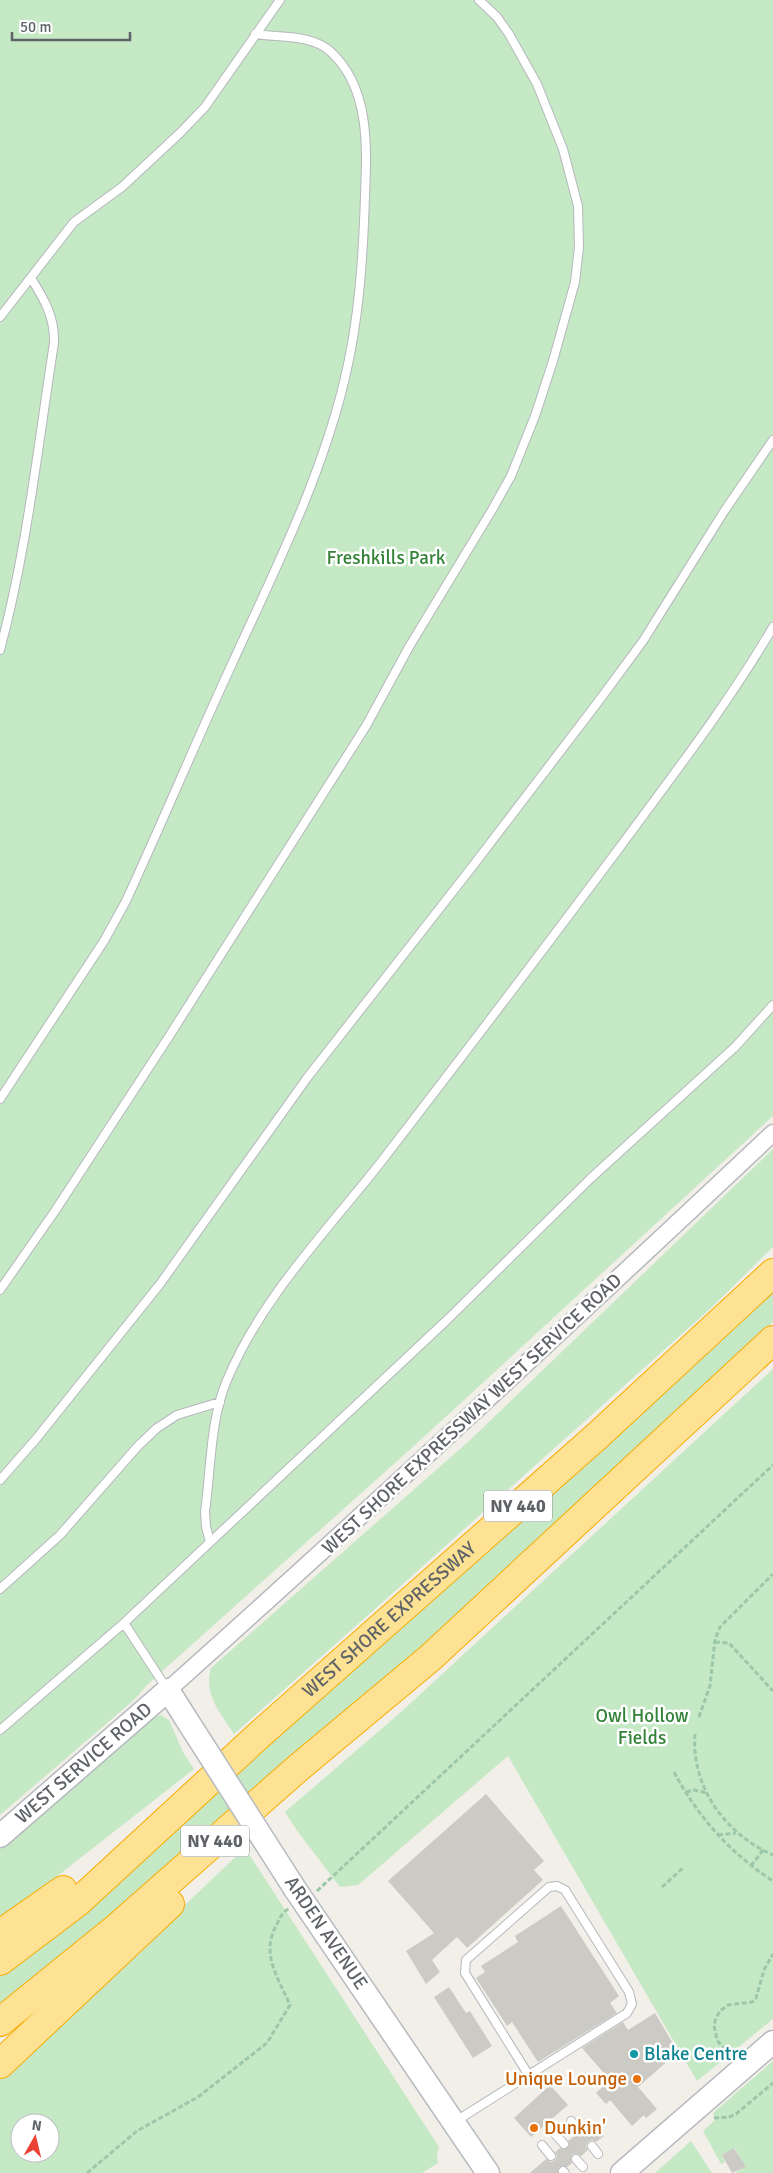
<svg xmlns="http://www.w3.org/2000/svg" width="773" height="2173" viewBox="0 0 773 2173" font-family="Signika,sans-serif">
	<rect width="100%" height="100%" fill="#f1efe8"/>
	<path fill="#c5e8c5" fill-rule="evenodd" d="M0,0H773V1116L415,1445L148,1684L135,1699L0,1815Z
		M773,1149V1247L711,1308L385,1600L234,1734C220,1712 203,1694 211,1668L468,1442Z
		M773,1282V1322L413,1658L0,2009V1975L31,1950Z
		M773,1369V2019L697,2081L508,1756L358,1885L340,1887L298,1832L285,1812L401,1712Z
		M161,1715L169,1720L183,1752L194,1769L33,1895L0,1916V1849L149,1719Z
		M245,1848L439,2147L437,2153L438,2163L422,2173H0V2077L148,1946L169,1920ZM20,2123H50V2153H20Z
		M773,2061V2173H735L745,2167L735,2148L722,2155L725,2162L721,2164L703,2131L716,2119L713,2113Z
		M691,2141L712,2173H655Z"/>
	<path fill="#cccac5" d="M486,1794L544,1861L534,1870L543,1880L467,1948L457,1937L432,1960L440,1972L426,1984L406,1951L434,1933L388,1881Z
		M561,1906L619,1996L610,2003L617,2013L538,2062L512,2022L507,2026L476,1978L485,1972L481,1966L518,1942L515,1936Z
		M449,1987L466,2013L470,2011L492,2046L473,2058L434,1997Z
		M655,2013L678,2052L638,2087L657,2109L646,2118L644,2115L632,2126L610,2100L606,2104L596,2093L610,2080L582,2048L623,2022L628,2030Z
		M550,2085L568,2105L531,2137L514,2118Z
		M592,2121L604,2136L596,2142L592,2140L588,2142L586,2146L588,2150L581,2156L577,2154H573L571,2158L572,2163L567,2167H559L558,2173H530L546,2159L551,2162L555,2160L557,2156L555,2152L560,2148H567L569,2145L568,2141L576,2135H583L585,2132L584,2127Z
		M734,2148L746,2167L732,2173L722,2155Z"/>
	<g fill="none" stroke-linecap="round" stroke-linejoin="round">
		<defs>
			<path id="lane" d="M0,317L74,222L122,187L180,133L205,107L280,0
				M0,650C27,550 38,445 54,343C55,317 44,299 31,278
				M0,1099L104,941L126,901C162,823 195,744 231,666C273,574 320,481 344,382C359,321 363,259 365,196C367,147 370,88 331,52C312,34 279,38 255,34
				M0,1290L55,1211L168,1038L366,726L409,647L492,510L511,476L535,416L553,361L575,282L579,247L578,206L563,149L537,84L509,34L497,17L479,0
				M0,1480L36,1439L160,1284L307,1078L472,867L598,702L643,641L725,510L773,440
				M210,1542L206,1527L205,1512C211,1469 210,1420 227,1380C262,1297 326,1232 381,1162C461,1058 541,953 620,847C673,775 728,704 773,627
				M0,1589L60,1535L138,1446L157,1428L177,1415L220,1402
				M124,1623L167,1689
				M0,1730L124,1623L448,1319L591,1178L735,1047L773,1005
				M456,2121L627,2013L632,2004L629,1992L565,1890L557,1886L549,1887L466,1960L465,1973L528,2074
				M571,2121L580,2131
				M555,2134L564,2144
				M542,2145L551,2156
				M592,2146L598,2154
				M576,2159L583,2167
				M563,2171L565,2173"/>
			<path id="street" d="M168,1690C372,1508 573,1321 773,1133"/>
			<g id="secondary">
				<path id="s1" d="M0,1836L168,1690L185,1717"/>
				<path d="M295,1889L488,2173"/>
				<path d="M622,2173L773,2042"/>
			</g>
			<g id="highway">
				<path d="M0,1934L63,1890"/>
				<path id="s2" d="M0,1961L78,1902L258,1736L596,1437L773,1273"/>
				<path d="M0,2022L114,1930L298,1768L430,1658L773,1340"/>
				<path d="M0,2064L170,1904"/>
			</g>
		</defs>
		<use href="#lane" stroke="#b5b8bc" stroke-width="10"/>
		<use href="#street" stroke="#b5b8bc" stroke-width="19"/>
		<use href="#secondary" stroke="#b6babf" stroke-width="25"/>
		<use href="#highway" stroke="#f9ab00" stroke-width="30"/>
		<path stroke="#9cc7a9" stroke-width="3" stroke-dasharray="5 2.5" stroke-linecap="butt" d="M715,1642L729,1643L773,1691
			M699,1717L710,1686L715,1639L720,1627L773,1574
			M695,1734C691,1788 726,1834 773,1855
			M674,1772C698,1817 730,1853 773,1881
			M686,1792L694,1790L707,1793
			M718,1835L736,1833
			M751,1866L763,1850
			M662,1887L683,1868
			M317,1891L773,1465
			M730,2056L717,2040L714,2025L716,2018L720,2011L728,2005L752,2002L756,1998L764,1970L773,1954
			M714,2118L729,2117L736,2114L773,2083
			M87,2173L137,2131L198,2097L267,2043L290,2005C278,1977 260,1954 277,1924C280,1918 282,1912 289,1909"/>
		<use href="#lane" stroke="#fff" stroke-width="8"/>
		<use href="#street" stroke="#fff" stroke-width="16"/>
		<use href="#secondary" stroke="#fff" stroke-width="22"/>
		<use href="#highway" stroke="#fde293" stroke-width="28"/>
		<defs>
			<path id="secondary-bridge" d="M185,1717L295,1889"/>
		</defs>
		<use href="#secondary-bridge" stroke="#b6babf" stroke-width="25" stroke-linecap="butt"/>
		<use href="#secondary-bridge" stroke="#fff" stroke-width="22"/>
	</g>
	<circle fill="#0f9aa8" stroke="#fff" stroke-width="2" cx="634" cy="2054" r="5"/>
	<g fill="#e8710a" stroke="#fff" stroke-width="2">
		<circle cx="637" cy="2079" r="5"/>
		<circle cx="534" cy="2128" r="5"/>
	</g>
	<g text-anchor="middle" dominant-baseline="central" stroke-width="5" stroke-linejoin="round" paint-order="stroke">
		<g fill="#fff" stroke="#8f9295" stroke-width="1">
			<rect x="484" y="1490.5" width="68" height="31" rx="4"/>
			<rect x="181" y="1825.5" width="68" height="31" rx="4"/>
		</g>
		<g font-size="18" font-weight="bold" fill="#5f6368">
			<text x="518" y="1506">NY 440</text>
			<text x="215" y="1841">NY 440</text>
		</g>
		<g font-size="19" fill="#348238" stroke="#fff">
			<text x="386" y="558">Freshkills Park</text>
			<text x="642" y="1716">Owl Hollow<tspan x="642" dy="22">Fields</tspan></text>
		</g>
		<g font-size="19" fill="#5f6368" stroke="#fff">
			<text transform="translate(472 1414) rotate(-43)">WEST SHORE EXPRESSWAY WEST SERVICE ROAD</text>
			<text stroke="none"><textPath href="#s2" startOffset="518">WEST SHORE EXPRESSWAY</textPath></text>
			<text stroke="none"><textPath href="#s1" startOffset="111">WEST SERVICE ROAD</textPath></text>
			<text transform="translate(326 1933) rotate(56)">ARDEN AVENUE</text>
		</g>
		<g font-size="19" fill="#0d838f" stroke="#fff" text-anchor="start">
			<text x="644" y="2054">Blake Centre</text>
		</g>
		<g font-size="19" fill="#c56008" stroke="#fff" text-anchor="end">
			<text x="627" y="2079">Unique Lounge</text>
			<text x="544" y="2128" text-anchor="start">Dunkin'</text>
		</g>
	</g>
	<g transform="translate(35 2138) rotate(8)"><circle r="24" fill="#ffffff" stroke="#bfc1c3"/>
	<path d="M0-4L9 19L0 12L-9 19Z" fill="#ea4335"/>
	<text y="-8" font-size="14" font-weight="bold" text-anchor="middle" fill="#5f6368">N</text>
	</g>
	<path d="M12 32v8h118v-8" fill="none" stroke="#5f6368" stroke-width="2.5"/>
	<text x="20" y="32" font-size="15" fill="#5f6368" stroke="#ffffff" stroke-width="4" paint-order="stroke">50 m</text>
</svg>
